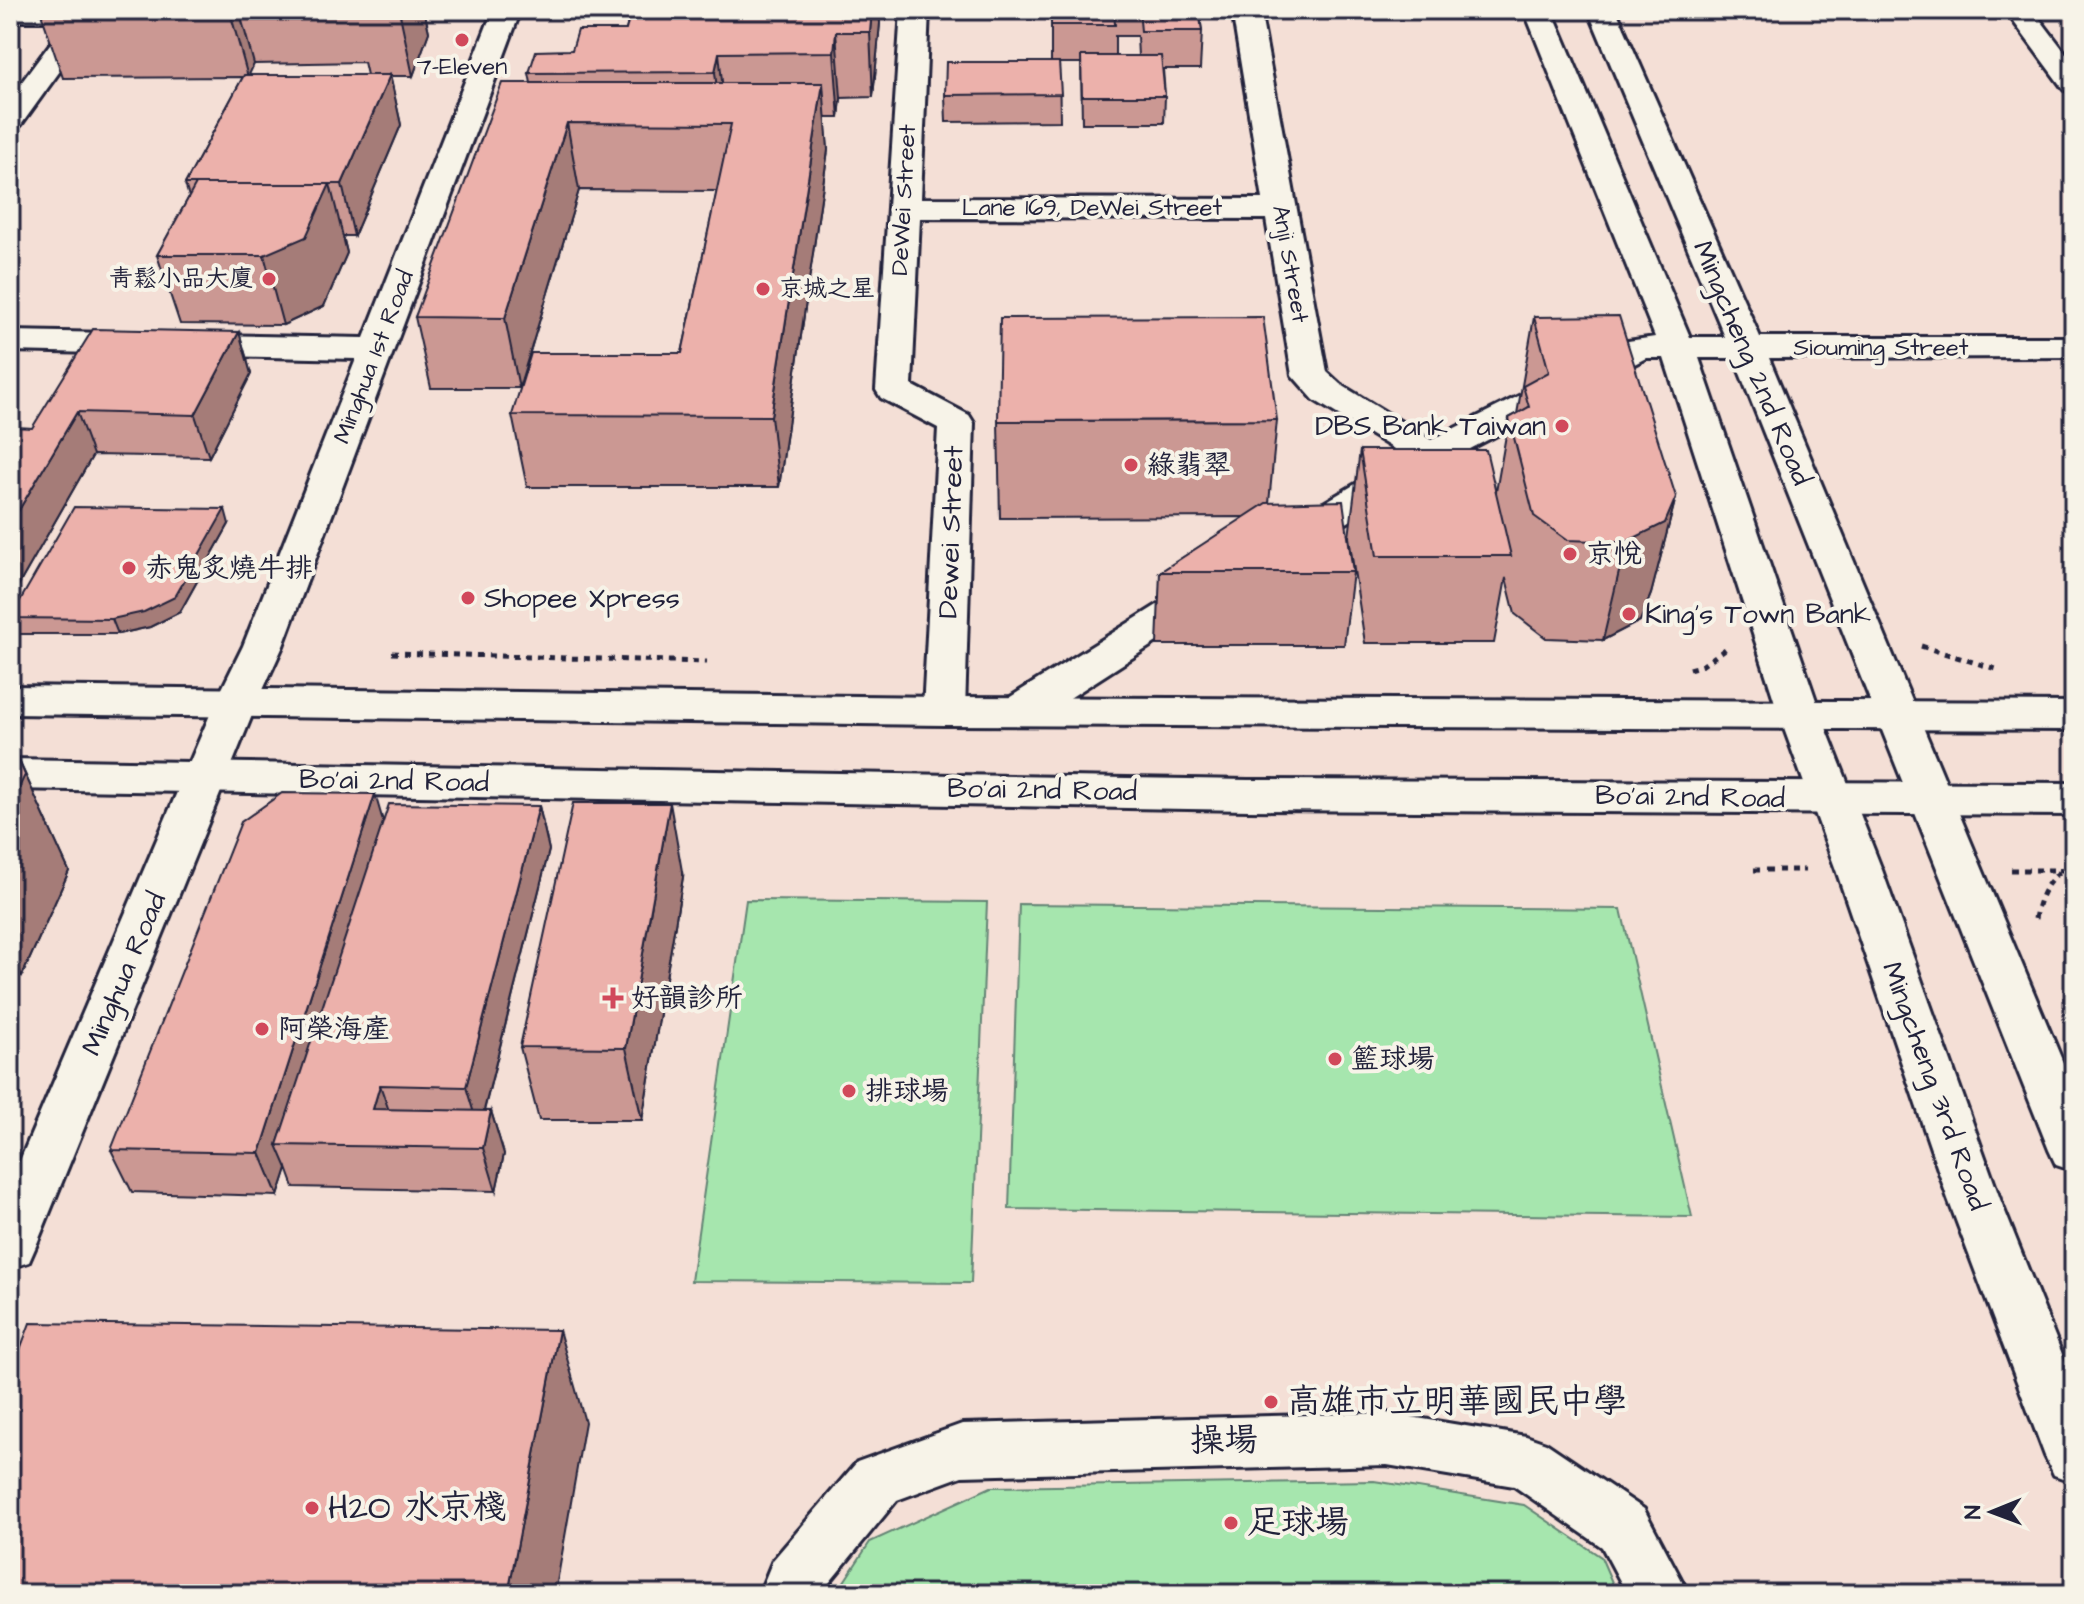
<svg xmlns="http://www.w3.org/2000/svg" width="2084" height="1604" viewBox="0 0 2084 1604" font-family="'Architects Daughter','LXGW WenKai TC',sans-serif">
	<rect width="100%" height="100%" fill="#f4dfd6"/>
	<filter id="ink" filterUnits="userSpaceOnUse"><feTurbulence type="fractalNoise" baseFrequency=".0125" numOctaves="2"/><feDisplacementMap in="SourceGraphic" scale="16" xChannelSelector="R" yChannelSelector="G"/><feConvolveMatrix kernelMatrix="1 2 1 2 8 2 1 2 1" color-interpolation-filters="sRGB"/></filter>
	<g filter="url(#ink)">
		<path fill="#a6e6ae" stroke="#648474" stroke-width="2" d="M746,900L987,902L971,1283L691,1281Z
			M1019,904L1621,909L1692,1217L1009,1209Z
			M1374,1481L1524,1505L1601,1557L1617,1594H836L870,1542L991,1487Z"/>
		<g fill="none" stroke-linecap="round" stroke-linejoin="round">
			<defs>
				<path id="minor" d="M10,10L114,12L110,18L96,21L21,125L10,128V98L67,21H10Z
					M493,10H521L283,646L257,703L36,1246L29,1262L10,1268V1184L215,703L243,646L356,359L10,351V331L364,338Z
					M901,10H929L921,198L1263,199L1232,10H1260L1327,372L1340,384L1431,440L1628,341L1655,337L1524,10H1552L1690,337H1725L1588,10H1616L1760,337H2074V357L1769,358L2074,1089V1171L2056,1165L2049,1150L1734,358H1699L1821,715L1882,870L2000,1199L2074,1384V1482L2054,1475L2045,1456L1948,1199L1836,870L1779,715L1664,358H1646L1443,463L1308,547L1294,550L1280,547L1275,538L1280,529L1404,455L1314,400L1292,375L1266,219L920,218L912,385L969,415L974,423L965,711L959,721L944,725L929,721L923,711L938,428L881,398L876,390Z
					M2005,10H2033L2074,64V93L2064,90Z
					M1208,578L1222,582L1228,591L1222,600L1034,721L1019,725L1004,721L998,711L1004,701L1194,582Z
					M1387,1413L1526,1436L1546,1443L1644,1509L1689,1594H1627L1602,1547L1514,1486L1387,1465L962,1476L897,1500L820,1594H759L773,1560L857,1462L962,1424Z"/>
				<path id="major" d="M10,686L944,697L2074,702V730L944,725L10,714Z
					M10,759L1248,780L2074,783V815L1248,810L10,789Z"/>
			</defs>
			<use href="#minor" stroke="#22223b" stroke-width="6"/>
			<use href="#major" stroke="#22223b" stroke-width="6"/>
			<path stroke="#22223b" stroke-width="5" stroke-dasharray="6 6" stroke-linecap="butt" d="M1921,646L1999,670
				M392,653L707,662
				M1689,669L1703,665L1728,647
				M1754,870H1805
				M2011,870H2063
				M2035,919C2039,894 2050,874 2074,864"/>
			<use href="#minor" fill="#f7f3e8" fill-rule="evenodd"/>
			<use href="#major" fill="#f7f3e8" fill-rule="evenodd"/>
		</g>
		<path fill="#cb9893" stroke="#22223b" stroke-width="2" fill-rule="evenodd" d="M44,10H424L429,32L413,76H390L401,125L354,236H343L347,253L324,306L283,325L180,324L157,255L189,197L185,184L243,77L63,78L41,13ZM364,62L367,75H248L254,64Z
			M631,10H879L880,23L873,97L841,98L839,118H825L828,150L779,487H527L512,415L682,353L717,191L579,190L519,388H431L415,317L531,83L529,73L572,50L626,30Z
			M1051,10H1199L1202,31L1200,69H1163L1165,96L1164,123H1082L1081,63H1059L1060,121L946,122L945,95L1051,62ZM1115,36H1137L1138,56H1115Z
			M1534,317L1676,497L1651,594L1640,621L1603,640L1546,638L1515,614L1506,578L1494,643H1365L1349,537L1360,450L1496,492L1509,418L1517,414Z
			M239,332L251,374L209,457L93,455L10,600V427L32,428Z
			M1277,420L1269,503L1353,572L1344,645H1157L1160,572L1246,517L1000,518L998,421Z
			M229,524L180,612L150,627L118,634H17L10,618Z
			M10,741L69,871L22,976H10Z
			M539,806L549,850L484,1111H491L504,1154L496,1191L294,1187L287,1168L278,1196L132,1192L111,1150L383,821Z
			M683,877L642,1120H539L520,1047Z"/>
		<path fill="#a57c78" stroke="#22223b" stroke-width="2" d="M231,10H239L254,64L248,77L230,12Z
			M399,10H424L429,32L413,76Z
			M872,10H879L880,23L873,97L870,32Z
			M836,32L841,98L839,118L834,52Z
			M719,53L726,119L721,124L715,72Z
			M390,75L401,125L354,236L342,184Z
			M823,83L828,150L779,487L771,416Z
			M567,123L579,190L519,388L505,318Z
			M330,184L347,253L324,306L283,325L264,255Z
			M239,332L251,374L209,457L195,415Z
			M77,412L93,455L10,600V525Z
			M1676,497L1651,594L1640,621L1603,640L1626,542Z
			M225,509L229,524L180,612L150,627L118,634L112,619Z
			M10,741L69,871L22,976L10,953Z
			M375,794L388,838L277,1145L287,1168L278,1196L260,1153Z
			M670,803L683,877L642,1120L626,1048Z
			M539,806L549,850L479,1130L466,1087Z
			M380,1085L395,1128L373,1109Z
			M491,1111L504,1154L496,1191L483,1148Z
			M559,1330L585,1422L555,1594H508Z"/>
		<path fill="#ecb1ab" stroke="#22223b" stroke-width="2" d="M44,10H231L230,12L41,13Z
			M354,10H399V11L353,12Z
			M631,10H872L870,32H836L834,52L719,53L715,72L529,73L536,51L572,50L578,30H626Z
			M1051,10H1114L1115,25H1051Z
			M1139,10H1199L1202,31H1141Z
			M1081,56H1161L1165,96H1082Z
			M946,62H1059L1061,94L945,95Z
			M244,75H390L342,184H185Z
			M502,83H823L771,416L512,415L531,353H682L731,124L567,123L505,318L415,317Z
			M196,184H330L306,237L264,255H157Z
			M1619,316L1676,497L1665,523L1626,542L1567,540L1534,516L1509,418L1529,407L1523,386L1549,372L1534,317Z
			M1263,317L1277,420L998,421L1000,318Z
			M93,329L239,332L195,415L77,412L10,525V427L32,428Z
			M1360,450H1486L1511,556H1377Z
			M1343,501L1353,572H1160L1266,503Z
			M74,507L225,509L175,597L144,612L112,619L10,618Z
			M10,741L25,775L10,806Z
			M282,793L375,794L260,1153L111,1150L241,822Z
			M573,803H670L626,1048L520,1047Z
			M389,804L539,806L466,1087L380,1085L373,1109L491,1111L483,1148L277,1145Z
			M30,1323L559,1330L508,1594H10V1376Z"/>
	</g>
	<g fill="#d1495b" stroke="#f7f3e8" stroke-width="3">
		<circle cx="462" cy="40" r="8"/>
		<circle cx="269" cy="279" r="8"/>
		<circle cx="763" cy="289" r="8"/>
		<circle cx="1562" cy="426" r="8"/>
		<circle cx="1131" cy="465" r="8"/>
		<circle cx="1570" cy="554" r="8"/>
		<circle cx="129" cy="568" r="8"/>
		<circle cx="468" cy="598" r="8"/>
		<circle cx="1629" cy="614" r="8"/>
		<path d="M609 986h8v8h8v8h-8v8h-8v-8h-8v-8h8z"/>
		<circle cx="262" cy="1029" r="8"/>
		<circle cx="1335" cy="1059" r="8"/>
		<circle cx="849" cy="1091" r="8"/>
		<circle cx="1271" cy="1402" r="8"/>
		<circle cx="312" cy="1508" r="8"/>
		<circle cx="1231" cy="1523" r="8"/>
	</g>
	<g text-anchor="middle" dominant-baseline="central" stroke-width="8" stroke-linejoin="round" paint-order="stroke">
		<g font-size="24" fill="#22223b" stroke="#f7f3e8">
			<text x="462" y="67">7-Eleven</text>
			<text x="253" y="279" text-anchor="end">青鬆小品大廈</text>
			<text x="779" y="289" text-anchor="start">京城之星</text>
		</g>
		<g font-size="24" fill="#22223b" stroke="#f7f3e8">
			<text transform="translate(904 200) rotate(-87)">DeWei Street</text>
			<text x="1092" y="208">Lane 169, DeWei Street</text>
			<text transform="translate(1290 264) rotate(80)">Anji Street</text>
			<text x="1881" y="348">Siouming Street</text>
			<text transform="translate(374 357) rotate(-69)">Minghua 1st Road</text>
		</g>
		<g font-size="28" fill="#22223b" stroke="#f7f3e8">
			<text transform="translate(1752 363) rotate(67)">Mingcheng 2nd Road</text>
			<text transform="translate(951 532) rotate(-88)">Dewei Street</text>
			<text transform="translate(394 781) rotate(1)">Bo'ai 2nd Road</text>
			<text transform="translate(1042 790) rotate(1)">Bo'ai 2nd Road</text>
			<text transform="translate(1690 797) rotate(1)">Bo'ai 2nd Road</text>
			<text transform="translate(124 974) rotate(-67)">Minghua Road</text>
			<text transform="translate(1935 1086) rotate(70)">Mingcheng 3rd Road</text>
		</g>
		<g font-size="28" fill="#22223b" stroke="#f7f3e8" text-anchor="start">
			<text x="1546" y="426" text-anchor="end">DBS Bank Taiwan</text>
			<text x="1147" y="465">綠翡翠</text>
			<text x="1586" y="554">京悅</text>
			<text x="145" y="568">赤鬼炙燒牛排</text>
			<text x="484" y="598">Shopee Xpress</text>
			<text x="1645" y="614">King's Town Bank</text>
			<text x="631" y="998">好韻診所</text>
			<text x="278" y="1029">阿榮海產</text>
			<text x="1351" y="1059">籃球場</text>
			<text x="865" y="1091">排球場</text>
		</g>
		<g font-size="34" fill="#22223b" stroke="#f7f3e8" text-anchor="start">
			<text x="1287" y="1402">高雄市立明華國民中學</text>
			<text x="328" y="1508">H2O 水京棧</text>
			<text x="1247" y="1523">足球場</text>
		</g>
		<g font-size="34" fill="#22223b" stroke="#f7f3e8">
			<text transform="translate(1224 1441) rotate(-1)">操場</text>
		</g>
	</g>
	<rect width="2084" height="1604" fill="none" stroke="#f7f3e8" stroke-width="40"/>
	<rect x="20" y="20" width="2044" height="1564" fill="none" stroke="#22223b" stroke-width="3" filter="url(#ink)"/>
	<g transform="translate(1992 1512) rotate(269)" stroke="#f7f3e8" stroke-width="6" paint-order="stroke">
	<path d="M0-6L14 30L0 20L-14 30Z" fill="#22223b"/>
	<text y="-12" font-size="22" font-weight="bold" text-anchor="middle" fill="#22223b">N</text>
	</g>
</svg>
